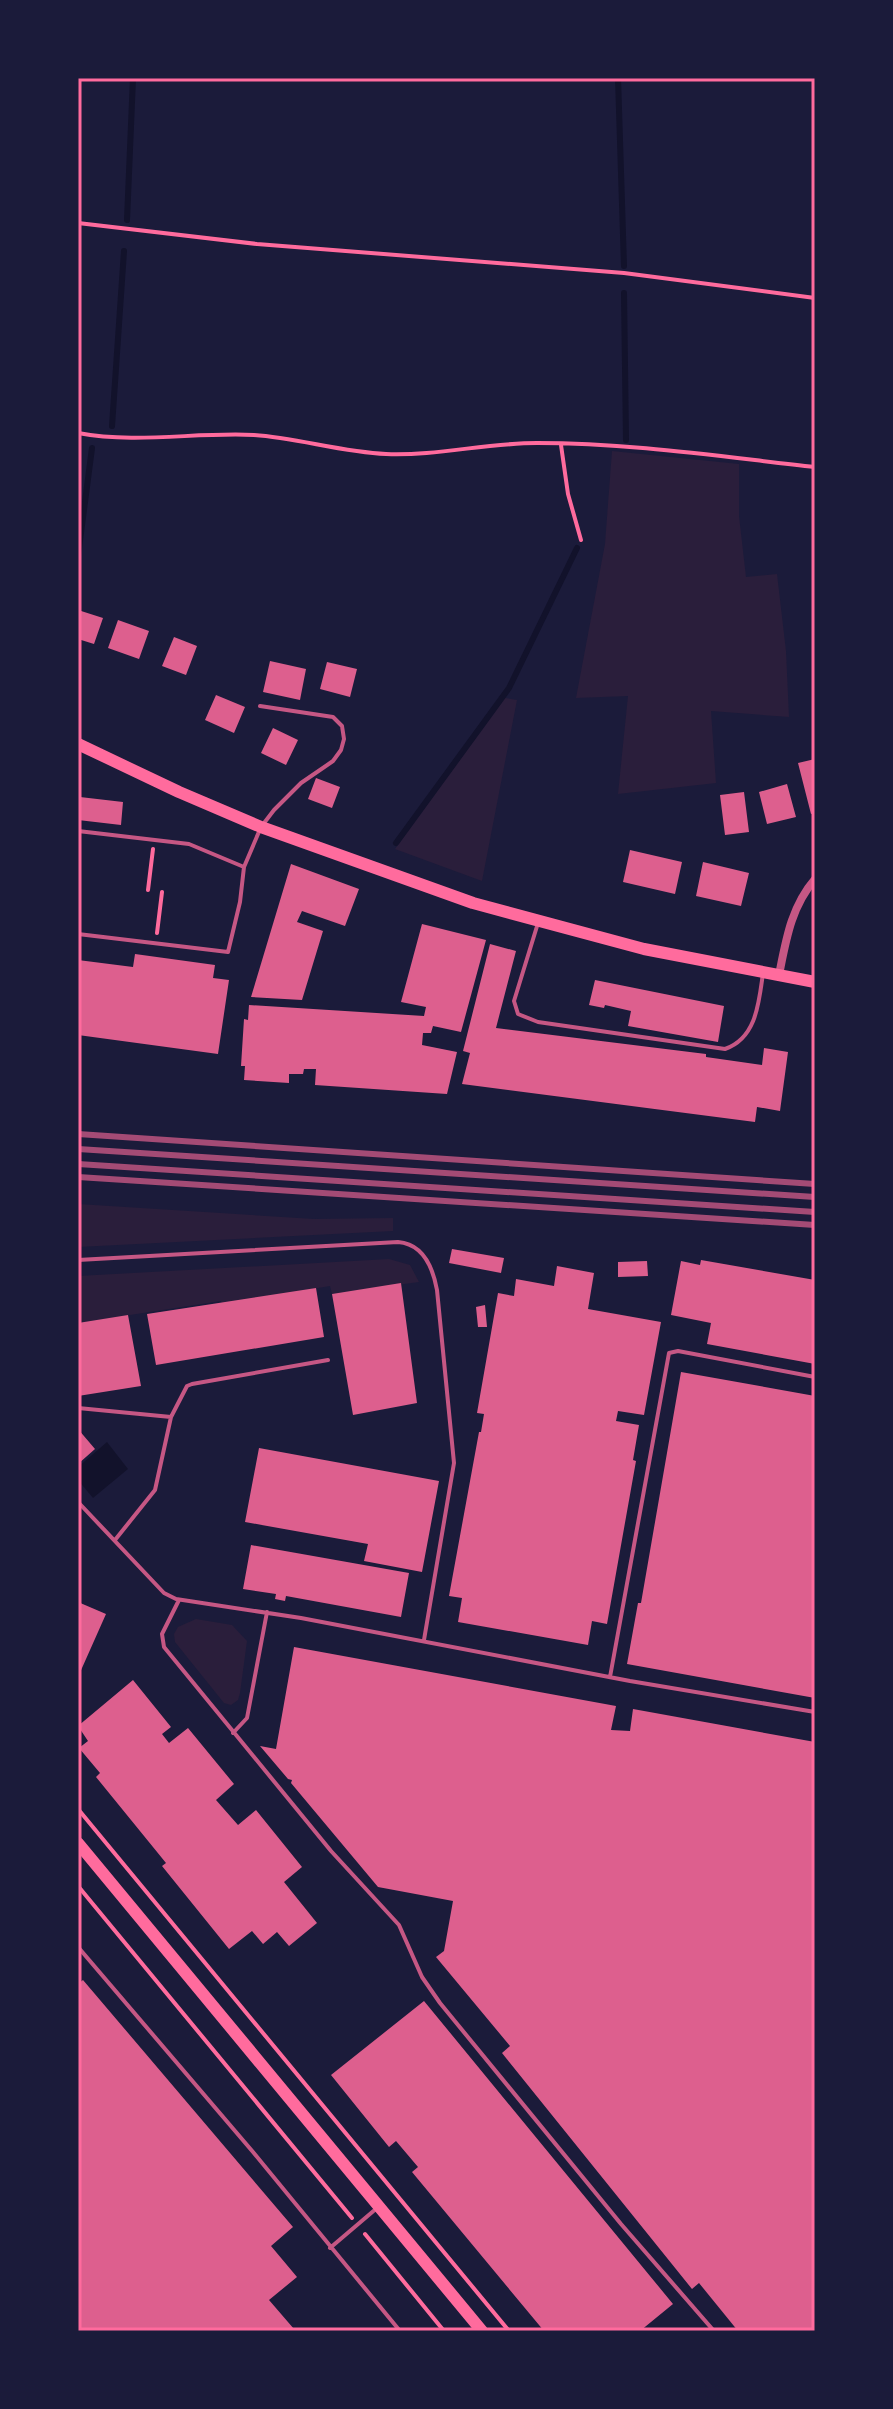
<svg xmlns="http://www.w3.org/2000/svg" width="893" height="2409" viewBox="0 0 893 2409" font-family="Manrope,sans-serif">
	<rect width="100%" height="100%" fill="#1b1b3a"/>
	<path fill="#2a1e3b" d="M612,451L739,464V516L746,577L777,574L786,651L789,717L711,711L716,783L618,794L628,696L576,698L605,544Z
		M505,698L517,700L482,881L395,849Z
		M78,1204L314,1219L393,1218V1231L78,1247Z
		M389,1259L410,1265L419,1282L332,1294L330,1286L222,1304L221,1301L78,1323V1276Z
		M196,1619L232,1625L247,1641L240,1693L238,1700L231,1705L224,1703L175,1642L174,1634L178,1627Z"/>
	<path fill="#12122b" d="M107,1442L128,1469L93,1498L78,1480V1467Z"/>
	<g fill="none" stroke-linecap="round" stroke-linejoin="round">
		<path stroke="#12122b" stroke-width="6" d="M618,78L624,266
			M127,220L133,78
			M624,293L626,440
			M112,426L124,251
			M78,556L92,448
			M396,843L509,688L577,548"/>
	</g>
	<path fill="#dd5f8e" d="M78,610L103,618L94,644L78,639Z
		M118,620L149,631L139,659L108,648Z
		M174,637L197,646L186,675L162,666Z
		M270,661L306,669L300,700L263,692Z
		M327,662L357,669L350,697L320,689Z
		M216,695L245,707L234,733L205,720Z
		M273,728L298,740L286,765L261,753Z
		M815,759V813L811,814L798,763Z
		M316,778L340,787L332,808L308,799Z
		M787,784L796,817L767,824L759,792Z
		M744,792L749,832L725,835L720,795Z
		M80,797L123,802L121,825L78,820Z
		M630,850L682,862L675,894L623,882Z
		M703,862L749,873L741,906L696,896Z
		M291,864L359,889L345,926L302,911L297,922L323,931L302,1000L251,997Z
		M422,924L486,940L461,1032L433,1026L431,1033H423L422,1045L457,1052L447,1094L315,1085L316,1069H304L303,1074H289V1083L244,1080L245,1066H241L244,1019L248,1020L249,1005L424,1016L426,1007L401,1002Z
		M490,944L516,951L496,1028L706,1054V1057L762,1065L764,1048L788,1052L780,1111L757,1107L755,1122L462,1084L470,1053L463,1051Z
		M135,954L215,965L213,978L229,980L218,1054L78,1035V960L133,967Z
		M595,980L724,1006L718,1042L628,1026L631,1011L605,1005L604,1008L589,1005Z
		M452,1249L504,1258L501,1273L449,1263Z
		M701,1260L815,1280V1364L707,1344L711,1323L671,1315L681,1261L700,1265Z
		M647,1261L648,1276L618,1277V1262Z
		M557,1266L594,1273L588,1309L661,1322L644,1415L618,1411L616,1421L639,1425L633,1460L636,1461L607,1624L592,1621L588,1645L458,1622L462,1598L449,1596L479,1432H481L484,1414L477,1413L498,1293L514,1296L516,1279L554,1286Z
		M401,1283L417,1403L353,1415L332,1294Z
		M316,1288L324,1337L156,1365L147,1314Z
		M485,1305L487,1327H478L476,1307Z
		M128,1315L141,1386L78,1396V1323Z
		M681,1372L815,1396V1698L627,1664L638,1603H641Z
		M78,1429L95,1449L78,1464Z
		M259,1448L439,1481L422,1572L364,1561L368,1544L245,1522Z
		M251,1545L409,1573L401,1617L286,1596L285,1601L275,1599L276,1594L243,1589Z
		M78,1602L106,1614L78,1677Z
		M294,1647L616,1706L611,1730L630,1731L633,1709L815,1742V2331H738L699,2283L692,2289L502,2053L510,2046L436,1957L444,1951L453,1901L378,1887L291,1783L292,1780L288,1779L260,1746L276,1749Z
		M133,1680L171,1727L162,1734L169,1743L188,1728L234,1784L216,1800L238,1825L256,1810L302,1867L284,1882L317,1923L289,1946L277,1932L263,1944L252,1931L229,1949L162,1866L166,1863L96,1777L100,1773L79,1748L88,1741L78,1726Z
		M83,1980L293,2227L271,2246L297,2277L269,2300L294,2329L291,2331H78V1984Z
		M424,2001L673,2304L640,2331H544L412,2172L418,2167L396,2141L389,2147L331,2075Z"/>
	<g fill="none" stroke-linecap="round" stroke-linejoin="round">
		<path stroke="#ff6b9d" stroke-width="4" d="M78,223L257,244L624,273L815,298
			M78,433C137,444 195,432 254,435C298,438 341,452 386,454C437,456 486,443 537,443C630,443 723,457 815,467
			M561,445L568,494L581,540
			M148,890L153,849
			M157,933L162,892
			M78,1809L509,2331
			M78,1886L352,2218
			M365,2234L444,2331"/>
		<path stroke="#c65784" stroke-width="4" d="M78,831L189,844L244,867
			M538,923L514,1001L518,1014L538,1022L725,1049C757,1038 759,1001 763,973
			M78,934L228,952L240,902L244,867L261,827L274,810L301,783L333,761L341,750L344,739L342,726L333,717L260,706
			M78,1260L398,1242C424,1244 433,1268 437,1290L454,1463L424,1640
			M78,1408L171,1417L187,1386L192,1384L328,1360
			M78,1502L164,1593L176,1599L301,1618L630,1681L815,1712
			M115,1540L155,1490L171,1417
			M179,1600L162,1634L164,1647L331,1851L399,1925L422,1977L440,2003L621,2224L714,2331
			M610,1677L669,1353L678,1351L815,1377
			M233,1733L247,1718L267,1612
			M78,1947L253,2152L400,2331
			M330,2248L377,2208"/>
		<path stroke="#c65784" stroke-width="8" d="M779,975C786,940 791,907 815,879"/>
		<path stroke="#ff6b9d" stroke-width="12" d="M78,744L179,792L261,827L473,903L644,949L815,982
			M78,1843L482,2331"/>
		<path stroke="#a44b75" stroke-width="6" d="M78,1134L815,1184
			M78,1149L815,1197
			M78,1164L815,1212
			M78,1177L815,1225"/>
	</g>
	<rect width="893" height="2409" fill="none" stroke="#1b1b3a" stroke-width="160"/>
	<rect x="80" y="80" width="733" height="2249" fill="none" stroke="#ff6b9d" stroke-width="3"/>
</svg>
